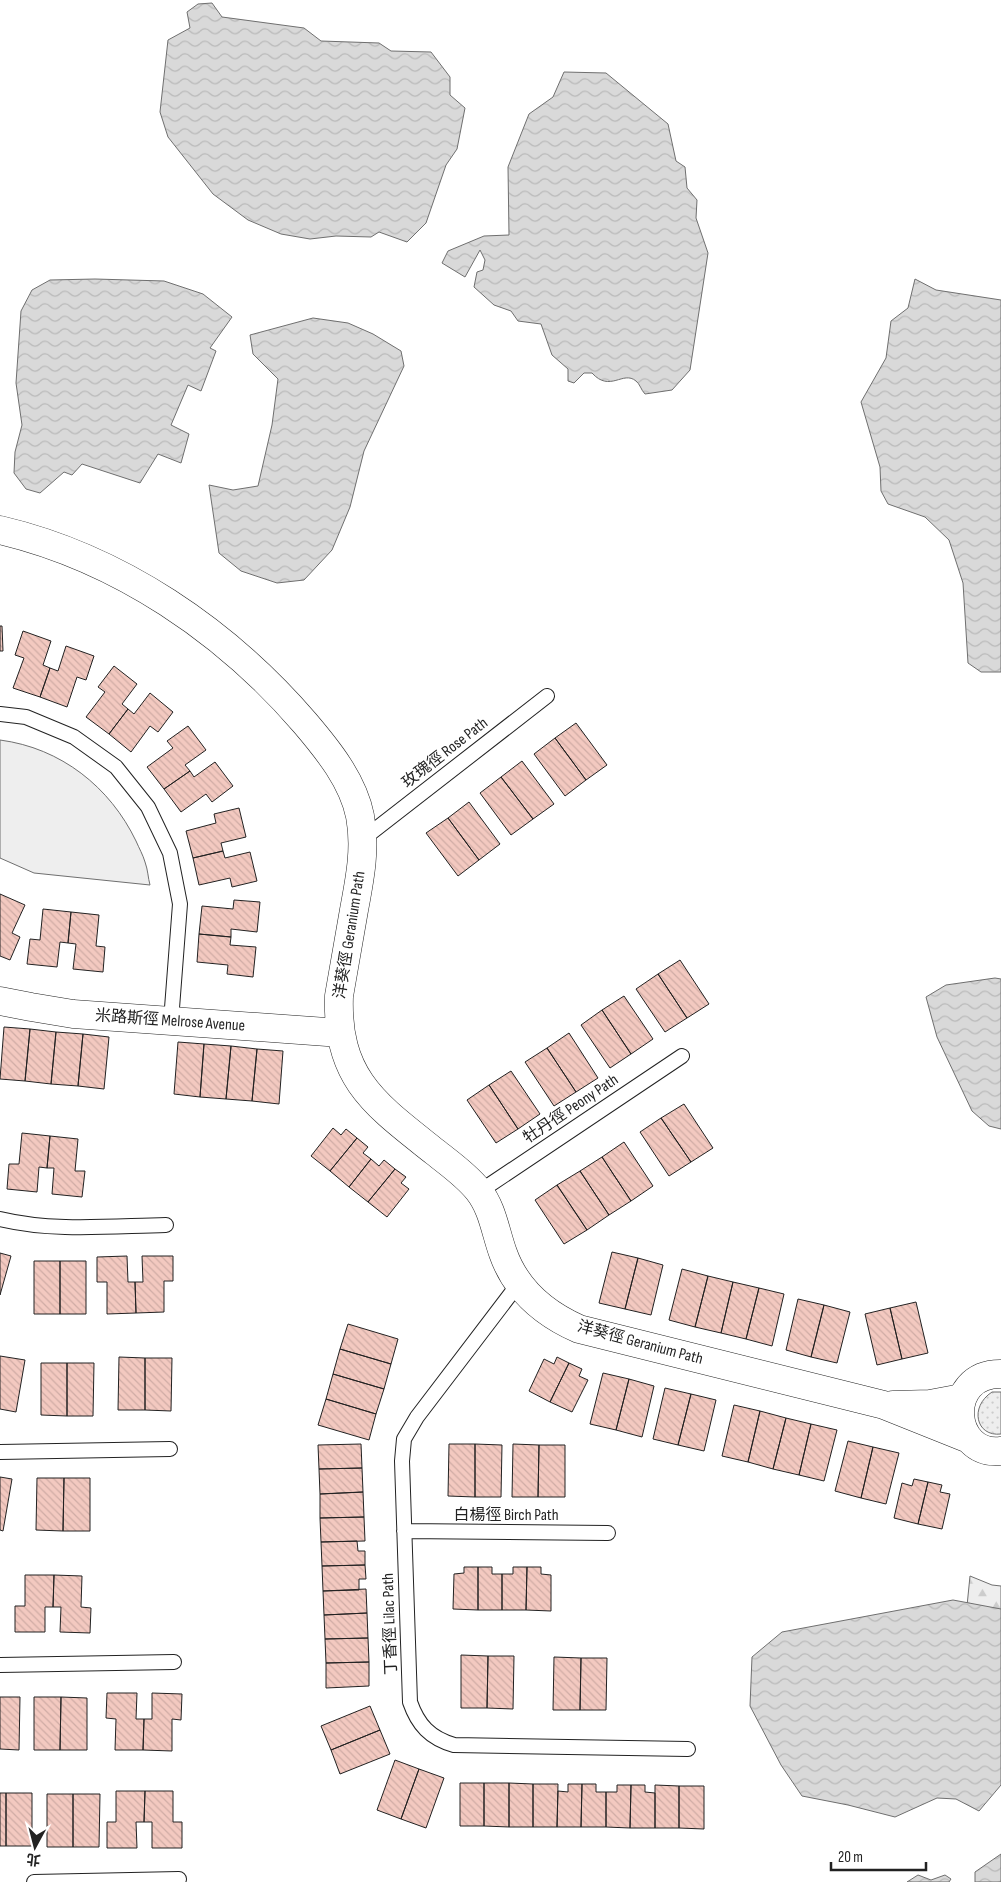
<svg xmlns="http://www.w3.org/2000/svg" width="1001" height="1882" viewBox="0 0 1001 1882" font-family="'Sofia Sans Condensed','Noto Sans TC',sans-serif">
	<defs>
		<pattern id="grass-dots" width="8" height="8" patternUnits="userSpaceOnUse" patternTransform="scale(1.25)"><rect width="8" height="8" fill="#eee"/><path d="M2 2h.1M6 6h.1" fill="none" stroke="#ccc" stroke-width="1.8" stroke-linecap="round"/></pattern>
		<pattern id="forest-firs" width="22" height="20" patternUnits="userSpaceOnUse" patternTransform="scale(1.25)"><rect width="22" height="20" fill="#eee"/><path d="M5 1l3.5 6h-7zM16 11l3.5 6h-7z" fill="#ccc"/></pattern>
		<pattern id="water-waves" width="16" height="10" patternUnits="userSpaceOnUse" patternTransform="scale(1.25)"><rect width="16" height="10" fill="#d9d9d9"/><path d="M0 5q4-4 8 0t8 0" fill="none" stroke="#bababa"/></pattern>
		<pattern id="building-back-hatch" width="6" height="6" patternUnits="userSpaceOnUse" patternTransform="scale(1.25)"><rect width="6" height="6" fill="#f3c9c0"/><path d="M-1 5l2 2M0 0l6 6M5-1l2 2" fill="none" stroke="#d0aca5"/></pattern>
	</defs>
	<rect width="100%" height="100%" fill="#fff"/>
	<path fill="url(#grass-dots)" stroke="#6f6f6f" d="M992,1392H1001V1434C976,1437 969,1407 992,1392Z"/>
	<path fill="url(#forest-firs)" stroke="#6f6f6f" d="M970,1576L992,1585L1001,1586V1649L964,1636Z"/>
	<path fill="#eee" stroke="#6f6f6f" d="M0,740C61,748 110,787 136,841C139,848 143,855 145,862C148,870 148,878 150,885L34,873L0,858Z"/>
	<path fill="url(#water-waves)" stroke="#6f6f6f" d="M212,3L222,17L304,28L321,41L379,43L391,51L431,52L450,77V95L465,108L457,149L446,165L426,223L407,242L379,232L371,237L336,236L310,239L281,234L248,220L213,194L168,137L160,112L168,40L190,28L187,12L198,4Z
		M564,72L606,73L668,124L676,161L685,167L687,188L697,200L696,218L708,253L690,370L672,390L645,394C641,390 640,384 636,381C623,370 610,393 592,373H584L574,383L568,381V369L552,355L541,324L518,321L511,311L494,305L474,287L477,272L483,270L485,260L480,250L465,277L442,263L448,251L484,236L509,235L508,167L529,114L553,97Z
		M95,279L164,281L203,294L232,317L210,348L216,351L201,391L188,385L171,425L189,434L181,463L158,454L140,483L82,464L72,475L64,472L40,493L26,489L14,473L15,452L22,425L16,383L21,311L32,290L50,280Z
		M915,279L936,290L1001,300V672H981L968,663L963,583L949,540L925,517L888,504L881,491L880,467L861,402L886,358L891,321L908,308Z
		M313,318L348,323L373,334L401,351L404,366L364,451L350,507L332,550L304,580L277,583L241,571L219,553L209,485L233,490L258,486L272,425L278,379L253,354L250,335Z
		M995,978L1001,979V1129L989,1126L972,1111L937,1037L926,997L946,985Z
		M953,1600L1001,1609V1785L979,1811L956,1799L937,1798L895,1817L848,1805L802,1796L781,1765L750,1706L752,1657L782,1632Z
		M1001,1854V1882H975V1872Z
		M918,1875L931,1880L945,1875L951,1879L949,1882H907Z"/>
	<path fill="url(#building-back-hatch)" stroke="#222" d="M0,626H2L3,651H0Z
		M23,631L51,641L43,665L50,668L40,697L13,688L24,658L15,655Z
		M66,646L94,656L86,680L77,677L67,707L40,697L50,668L58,671Z
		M114,666L137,684L122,704L128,709L109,734L86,717L105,692L98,687Z
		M150,693L173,712L158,732L150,726L131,752L109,734L128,709L134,714Z
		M576,723L607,765L586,780L555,738Z
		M188,726L206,750L185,765L190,771L164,789L147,767L173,748L167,741Z
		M555,738L586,780L565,796L534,754Z
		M522,761L554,804L533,819L501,777Z
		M215,762L233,786L212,802L206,794L181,812L164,789L190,771L194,777Z
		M501,777L533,819L511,835L480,793Z
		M469,802L500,844L479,860L448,818Z
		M239,808L246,837L221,843L223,851L193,858L186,831L216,823L214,814Z
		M448,818L479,860L458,876L426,833Z
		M223,851L225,858L250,852L257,881L232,887L230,878L199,885L193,858Z
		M0,894L25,905L12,933L20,937L10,960L0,956Z
		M234,900L260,902L257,932L231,929V937L199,934L202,906L233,909Z
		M43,909L71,912L68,943L60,942L57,967L27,964L30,939L40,940Z
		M71,912L99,915L96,946L105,947L103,972L73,969L76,944L68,943Z
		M199,934L231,937L230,945L256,947L253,977L227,974L228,965L197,962Z
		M680,960L709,1004L687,1018L658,974Z
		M658,974L687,1018L665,1032L636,989Z
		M624,996L653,1039L631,1054L602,1010Z
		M602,1010L631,1054L610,1068L581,1025Z
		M4,1027L30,1029L25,1081L0,1079Z
		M30,1029L56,1032L51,1084L25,1081Z
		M56,1032L83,1034L78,1086L51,1084Z
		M569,1033L598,1078L576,1092L547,1048Z
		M83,1034L109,1037L104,1089L78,1086Z
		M178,1042L204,1044L200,1097L174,1094Z
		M204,1044L231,1046L226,1099L200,1097Z
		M231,1046L257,1049L252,1101L226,1099Z
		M547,1048L576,1092L554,1106L525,1062Z
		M257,1049L283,1051L279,1104L252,1101Z
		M511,1071L540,1114L518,1129L489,1085Z
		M489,1085L518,1129L496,1143L467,1100Z
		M684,1104L713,1148L691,1162L661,1118Z
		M661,1118L691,1162L669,1176L640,1132Z
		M333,1128L341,1135L346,1129L357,1138L330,1171L311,1156Z
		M22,1133L50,1136L47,1168L39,1167L37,1192L7,1189L9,1164H19Z
		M50,1136L78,1139L75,1171H85L82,1197L52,1194L54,1168H47Z
		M357,1138L368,1147L363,1153L371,1159L349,1187L330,1171Z
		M624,1142L653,1186L631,1201L602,1157Z
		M602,1157L631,1201L609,1215L580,1171Z
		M371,1159L379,1166L384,1160L395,1169L368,1202L349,1187Z
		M395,1169L406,1177L401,1183L409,1189L387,1217L368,1202Z
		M580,1171L609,1215L587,1230L557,1185Z
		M557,1185L587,1230L564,1244L535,1200Z
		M612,1252L638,1258L625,1309L599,1303Z
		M0,1253L11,1256L0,1295Z
		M127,1256L128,1282H135L136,1313L107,1314V1282H97V1257Z
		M142,1256H173V1281H164V1312L136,1313L135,1282H143Z
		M638,1258L663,1265L651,1315L625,1309Z
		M34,1261H60V1314H34Z
		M60,1261H86V1314H60Z
		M682,1269L708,1276L695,1327L669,1320Z
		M708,1276L733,1282L721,1333L695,1327Z
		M733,1282L759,1288L746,1339L721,1333Z
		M759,1288L784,1294L772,1346L746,1339Z
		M798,1299L824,1305L811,1357L786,1350Z
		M916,1302L928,1353L902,1359L890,1308Z
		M824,1305L850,1312L837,1363L811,1357Z
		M890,1308L902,1359L877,1365L865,1314Z
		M348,1324L398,1339L391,1364L340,1349Z
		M340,1349L391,1364L384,1389L333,1374Z
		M0,1356L25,1360L16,1412L0,1409Z
		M119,1357L145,1358V1410H118Z
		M557,1357L569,1363L550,1402L529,1391L544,1359L554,1364Z
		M145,1358H172L171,1411L145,1410Z
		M41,1363H67V1416L41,1415Z
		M67,1363H94L93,1416H67Z
		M569,1363L582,1369L579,1376L588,1380L572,1412L550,1402Z
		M603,1373L629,1379L616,1430L590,1424Z
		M333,1374L384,1389L376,1414L326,1399Z
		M629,1379L654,1386L642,1437L616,1430Z
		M665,1388L691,1394L678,1445L653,1439Z
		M691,1394L716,1400L704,1451L678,1445Z
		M326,1399L376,1414L369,1440L318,1425Z
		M734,1405L760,1411L748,1462L722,1456Z
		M760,1411L786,1418L773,1469L748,1462Z
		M786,1418L811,1424L799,1475L773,1469Z
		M811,1424L837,1430L824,1481L799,1475Z
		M848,1441L873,1447L861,1498L835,1491Z
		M361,1444L362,1468L319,1469L318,1445Z
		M449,1444H475V1497L448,1496Z
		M475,1444L502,1445L501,1497H475Z
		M513,1444L539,1445L538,1497H512Z
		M539,1445H565V1497H538Z
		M873,1447L899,1453L886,1504L861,1498Z
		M362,1468L363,1492L320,1494L319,1469Z
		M0,1477L12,1479L3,1531L0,1530Z
		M37,1478H64L63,1531L36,1530Z
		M64,1478H90V1531H63Z
		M914,1479L928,1482L918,1524L894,1518L902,1483L912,1486Z
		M928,1482L942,1485L940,1492L950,1494L942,1529L918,1524Z
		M363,1492L364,1517L320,1518V1494Z
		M364,1517L365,1541L321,1542L320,1518Z
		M357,1541L358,1551H365V1565L322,1566L321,1542Z
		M365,1565L366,1579H359V1590L323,1591L322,1566Z
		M464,1567H478V1610L453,1609L454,1574L464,1573Z
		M478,1567H492V1574H502V1610H478Z
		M513,1567H527L526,1610H502V1574H513Z
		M527,1567H541V1574L551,1575V1611L526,1610Z
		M25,1575H54L53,1607H45V1632H15V1606H25Z
		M54,1575L82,1576L81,1607L91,1608L90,1633L60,1632L61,1607H53Z
		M366,1589L367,1613L324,1615L323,1591Z
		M367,1613L368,1638L325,1639L324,1615Z
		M368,1638L369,1662L326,1663L325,1639Z
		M461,1655L488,1656L487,1708H461Z
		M488,1656H514L513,1709L487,1708Z
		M554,1657L581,1658L580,1710H553Z
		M581,1658H607L606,1710H580Z
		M369,1662V1686L326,1688V1663Z
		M107,1693H137L136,1719H144L143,1750H115L116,1719L106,1718Z
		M152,1693L182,1694L181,1720L172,1719V1751L143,1750L144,1719H152Z
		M0,1697H20L19,1750L0,1749Z
		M34,1697H61L60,1750H34Z
		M61,1697L87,1698V1750H60Z
		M370,1706L380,1730L331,1750L321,1726Z
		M380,1730L390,1754L340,1774L331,1750Z
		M395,1760L419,1769L401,1819L377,1810Z
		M419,1769L444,1778L426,1828L401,1819Z
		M460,1783H484V1826H460Z
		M484,1783H509V1827L484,1826Z
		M509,1783L533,1784V1827H509Z
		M533,1784H558L557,1827H533Z
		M568,1784H582L581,1827H557L558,1791L568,1792Z
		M582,1784H596V1792H606V1827H581Z
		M617,1785H631L630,1828L606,1827V1792H617Z
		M631,1785H645V1792L655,1793V1828H630Z
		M655,1785L679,1786V1828H655Z
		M679,1786H704V1829L679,1828Z
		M116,1791H145L144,1822H136L137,1848H107V1822H116Z
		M145,1791H173V1822H182V1848H152V1822H144Z
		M0,1793H6V1846H0Z
		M6,1793H32V1846H6Z
		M47,1794H73V1847H47Z
		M73,1794H100L99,1847H73Z"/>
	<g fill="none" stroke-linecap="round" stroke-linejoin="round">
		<defs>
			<path id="lane" d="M0,714L26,717L74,737L116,767L148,807L170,853L180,904L171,1021
				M363,839L547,696
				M479,1192L682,1056
				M0,1219C54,1232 111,1226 166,1225
				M519,1283L417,1417L404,1439L402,1461L410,1702C418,1725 430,1738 454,1745L688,1749
				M0,1452L170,1449
				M404,1531L608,1533
				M0,1665L174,1662
				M34,1882L179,1879"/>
			<path id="street" d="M0,530C119,558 226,631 305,723C328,750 353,781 360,816C366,848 360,878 354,910C349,938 344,967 339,996C336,1079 376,1105 435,1152C450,1164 466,1175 478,1190C493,1209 495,1231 503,1253C516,1290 545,1314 579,1329L884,1405L969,1439
				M0,1001L31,1007L73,1014L341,1033
				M1001,1374C943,1373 950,1457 1001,1451
				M893,1405L930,1404L962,1398"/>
		</defs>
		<use href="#lane" stroke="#222" stroke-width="16"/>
		<use href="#street" stroke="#222" stroke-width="29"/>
		<use href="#lane" stroke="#fff" stroke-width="14"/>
		<use href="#street" stroke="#fff" stroke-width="28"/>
	</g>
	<g text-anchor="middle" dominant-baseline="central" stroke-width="4" stroke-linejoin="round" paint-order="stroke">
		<g font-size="16" fill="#222" stroke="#fff">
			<text transform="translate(445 753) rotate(-38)">玫瑰徑 Rose Path</text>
			<text transform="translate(350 935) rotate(-81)">洋葵徑 Geranium Path</text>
			<text transform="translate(170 1021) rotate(4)">米路斯徑 Melrose Avenue</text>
			<text transform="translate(571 1109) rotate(-34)">牡丹徑 Peony Path</text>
			<text transform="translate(640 1343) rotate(15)">洋葵徑 Geranium Path</text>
			<text x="506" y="1515">白楊徑 Birch Path</text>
			<text transform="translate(390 1624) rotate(-92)">丁香徑 Lilac Path</text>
		</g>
	</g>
	<g transform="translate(35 1847) rotate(187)" stroke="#ffffff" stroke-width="4" paint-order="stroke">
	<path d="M0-4L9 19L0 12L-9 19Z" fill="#222222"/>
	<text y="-8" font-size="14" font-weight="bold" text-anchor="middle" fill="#222222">北</text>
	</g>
	<path d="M831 1862v8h95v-8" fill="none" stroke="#222222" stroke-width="2.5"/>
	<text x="838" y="1862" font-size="15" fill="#222222" stroke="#ffffff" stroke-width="4" paint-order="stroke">20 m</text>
</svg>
